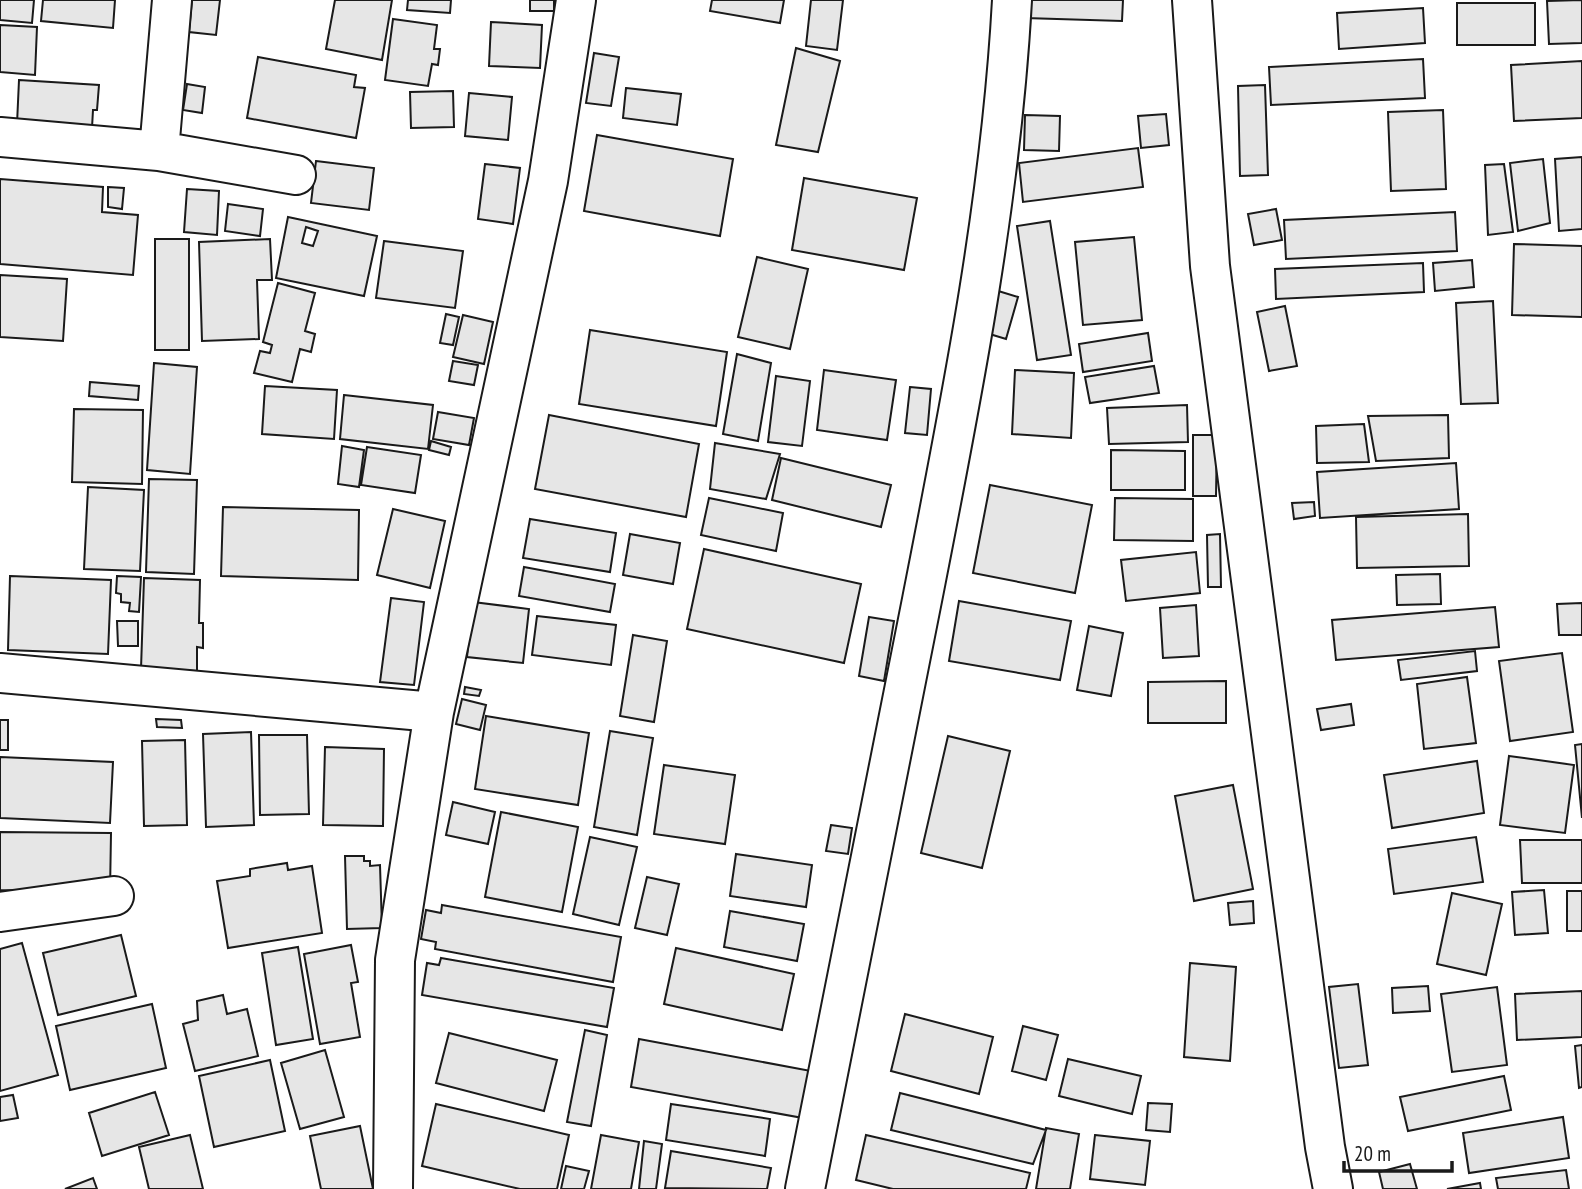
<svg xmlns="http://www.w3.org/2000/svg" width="1582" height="1189" viewBox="0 0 1582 1189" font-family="'PT Sans Narrow',sans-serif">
	<rect width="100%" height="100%" fill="#fff"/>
	<path fill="#e6e6e6" stroke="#1a1a1a" stroke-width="2" fill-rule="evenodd" d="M0,0H34L32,23L0,20Z
		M43,0H115L113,28L41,21Z
		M192,0H220L216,35L189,32Z
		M335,0H392L382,60L326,49Z
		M408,0H451L450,13L407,10Z
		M530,0H554V11H530Z
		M712,0H784L780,23L710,11Z
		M811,0H843L837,50L806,46Z
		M1026,0H1123L1122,21L1025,18Z
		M1582,0V43L1549,44L1547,1Z
		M1457,3H1535V45H1457Z
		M1423,8L1425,43L1339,49L1337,13Z
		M393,19L437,25L434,49H440L438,65L432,64L428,86L385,80Z
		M491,22L542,25L540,68L489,66Z
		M0,25L37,27L35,75L0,72Z
		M796,48L840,61L818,152L776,145Z
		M594,53L619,57L611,106L586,103Z
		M258,57L356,75L354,87L365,88L356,138L247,118Z
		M1423,59L1425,98L1271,105L1269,67Z
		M1582,61V118L1514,121L1511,65Z
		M19,80L99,85L97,110H93L92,128L17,124Z
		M187,84L205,87L202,113L183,110Z
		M1265,85L1268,175L1240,176L1238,86Z
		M626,88L681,94L677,125L623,118Z
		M453,91L454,127L411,128L410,92Z
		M469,93L512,97L508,140L465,136Z
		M1443,110L1446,189L1391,191L1388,112Z
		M1166,114L1169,145L1141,148L1138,116Z
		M1025,115L1060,116L1059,151L1024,150Z
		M597,135L733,159L720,236L584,211Z
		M1138,148L1143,187L1023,202L1019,163Z
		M1582,157V229L1559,231L1555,159Z
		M1543,159L1550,223L1518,231L1510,163Z
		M316,161L374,168L369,210L311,203Z
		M485,164L520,168L513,224L478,219Z
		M1504,164L1513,232L1488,235L1485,165Z
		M804,178L917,198L904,270L792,250Z
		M0,179L103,187L102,212L138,215L133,275L0,264Z
		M108,187L124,188L122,209L108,207Z
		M187,189L219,191L217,235L184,232Z
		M228,204L263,209L260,236L225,231Z
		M1276,209L1282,240L1254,245L1248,214Z
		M1455,212L1457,251L1286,259L1284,220Z
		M288,217L377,236L364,296L276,278ZM306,227L318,231L313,246L302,243Z
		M1050,221L1071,355L1037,360L1017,226Z
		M1134,237L1142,320L1083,325L1075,242Z
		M155,239H189V350H155Z
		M270,239L272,280H257L259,339L202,341L199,242Z
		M384,241L463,251L455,308L376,298Z
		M1514,244L1582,246V317L1512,315Z
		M757,257L808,269L790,349L738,337Z
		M1472,260L1474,287L1435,291L1433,263Z
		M1423,263L1424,292L1276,299L1275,269Z
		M0,275L67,279L63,341L0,337Z
		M278,283L315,293L305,331L315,334L311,352L300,349L292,382L254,373L260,351L270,353L272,345L263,342Z
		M995,290L1018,297L1006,339L983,332Z
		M1493,301L1498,403L1461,404L1456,303Z
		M1285,306L1297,366L1269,371L1257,312Z
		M446,314L459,317L453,345L440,343Z
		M463,315L493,322L484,364L453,357Z
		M590,330L727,352L716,426L579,404Z
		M1148,333L1152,361L1083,372L1079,344Z
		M737,354L771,363L758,441L723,434Z
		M453,361L478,365L474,385L449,381Z
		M154,363L197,367L190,474L147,470Z
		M1154,366L1159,393L1090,403L1085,377Z
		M824,370L896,380L887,440L817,430Z
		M1015,370L1074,373L1071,438L1012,434Z
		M776,376L810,381L802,446L768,442Z
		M90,382L139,386L138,400L89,396Z
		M265,386L337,390L334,439L262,434Z
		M910,387L931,389L927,435L905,433Z
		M344,395L433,405L428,449L340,439Z
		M1187,405L1188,442L1109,444L1107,408Z
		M74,409L143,410L142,484L72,482Z
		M438,412L474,418L469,445L433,439Z
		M549,415L699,444L686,517L535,489Z
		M1448,415L1449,458L1376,461L1368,416Z
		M1364,424L1369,462L1317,463L1316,426Z
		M1193,435H1217L1216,496H1193Z
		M431,441L451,447L449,455L429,450Z
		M715,443L780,454L766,499L710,489Z
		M342,446L364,450L359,487L338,484Z
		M367,447L421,455L415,493L361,485Z
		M1111,450L1185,451V490H1111Z
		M781,458L891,485L881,527L772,500Z
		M1456,463L1459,509L1320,518L1317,472Z
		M149,479L197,480L194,574L146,572Z
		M990,485L1092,505L1075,593L973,573Z
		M88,487L144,490L140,571L84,569Z
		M709,498L783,513L776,551L701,535Z
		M1115,498L1193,499V541L1114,540Z
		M1314,502L1315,516L1294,519L1292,503Z
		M223,507L359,510L358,580L221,576Z
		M393,509L445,521L430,588L377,575Z
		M1468,514L1469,566L1357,568L1356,517Z
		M530,519L616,533L610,572L523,558Z
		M630,534L680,543L673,584L623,575Z
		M1220,534L1221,587H1208L1207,535Z
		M704,549L861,584L844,663L687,629Z
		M1196,552L1200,593L1126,601L1121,560Z
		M524,567L615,584L610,612L519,596Z
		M1440,574L1441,604L1397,605L1396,575Z
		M10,576L111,580L108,654L8,650Z
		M117,576L141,577L139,612L129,611L130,603L121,602V594L116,593Z
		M144,578L200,580L199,623H203V648L197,647V671L141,669Z
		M391,598L424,602L414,685L380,682Z
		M959,601L1071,621L1060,680L949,661Z
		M473,602L529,609L523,663L467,657Z
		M1582,603V635H1559L1557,604Z
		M1196,605L1199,656L1163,658L1160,608Z
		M1495,607L1499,647L1336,660L1332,620Z
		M537,616L616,625L611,665L532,655Z
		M869,617L894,621L884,681L859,676Z
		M117,621H138V646H118Z
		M1089,626L1123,633L1111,696L1077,690Z
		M633,635L667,641L654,722L620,716Z
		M1475,651L1477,671L1401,680L1398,660Z
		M1562,653L1573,732L1510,741L1499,661Z
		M1467,677L1476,743L1424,749L1417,684Z
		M1226,681V723H1148V682Z
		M465,687L481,690L479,696L464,694Z
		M462,699L486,705L480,730L456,724Z
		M1351,704L1354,725L1321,730L1317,709Z
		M486,716L589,733L578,805L475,789Z
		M156,719L181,720L182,728L157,727Z
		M0,720H8V750H0Z
		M610,731L653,738L637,835L594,827Z
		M251,732L254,825L206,827L203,734Z
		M259,735H307L309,814L260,815Z
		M948,736L1010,751L982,868L921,853Z
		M185,740L187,825L144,826L142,741Z
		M1582,744V818L1575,745Z
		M325,747L384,749L383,826L323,825Z
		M1509,756L1574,765L1565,833L1500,825Z
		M0,757L113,762L110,823L0,818Z
		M1477,761L1484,813L1392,828L1384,775Z
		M664,765L735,775L725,844L654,834Z
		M1233,785L1253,889L1194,901L1175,796Z
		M453,802L495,812L488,844L446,835Z
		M501,812L578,827L562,912L485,897Z
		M831,825L852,828L848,854L826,851Z
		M0,832L111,833L110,892L0,890Z
		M590,837L637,847L619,925L573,914Z
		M1476,837L1483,882L1394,894L1388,849Z
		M1520,840H1582V883H1522Z
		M736,854L812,865L806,907L730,896Z
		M345,856H364V861H370V866L380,865L382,928L347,929Z
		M287,863L288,870L312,866L322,933L228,948L217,881L250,876V869Z
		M647,877L679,884L667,935L635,928Z
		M1544,890L1548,933L1515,935L1512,892Z
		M1567,891H1582V931H1567Z
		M1452,893L1502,904L1486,975L1437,964Z
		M1253,901L1254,923L1230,925L1228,903Z
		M442,905L621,937L613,982L435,949L436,942L421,939L426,910L441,913Z
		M730,911L804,924L797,961L724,947Z
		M121,935L136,996L58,1015L43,953Z
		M22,943L58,1075L0,1091V949Z
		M351,945L358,982L351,983L360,1037L320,1044L304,954Z
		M298,947L313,1039L276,1045L262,953Z
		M676,948L794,974L782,1030L664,1004Z
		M441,958L614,988L607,1027L422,995L427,963L439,965Z
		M1190,963L1236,967L1230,1061L1184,1057Z
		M1358,984L1368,1065L1339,1068L1329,987Z
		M1428,986L1430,1011L1393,1013L1392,988Z
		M1497,987L1507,1065L1452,1072L1441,994Z
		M1582,991V1037L1517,1040L1515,994Z
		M223,995L227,1014L247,1009L258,1056L195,1071L183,1024L198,1020L197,1001Z
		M152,1004L166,1068L70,1090L56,1026Z
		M905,1014L993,1037L979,1094L891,1071Z
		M1023,1026L1058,1035L1046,1080L1012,1071Z
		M585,1030L607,1035L591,1126L567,1122Z
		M449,1033L557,1060L544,1111L436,1083Z
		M639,1039L811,1071L803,1118L631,1087Z
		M1582,1045V1087L1579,1088L1575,1046Z
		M325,1050L344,1117L300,1129L281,1063Z
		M1068,1059L1141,1076L1132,1114L1059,1096Z
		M270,1060L285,1131L214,1147L199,1076Z
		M1504,1076L1511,1110L1408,1131L1400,1097Z
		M155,1092L169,1135L102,1156L89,1113Z
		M900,1093L1046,1130L1033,1164L891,1130Z
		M13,1095L18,1118L0,1121V1097Z
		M1148,1103L1172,1104L1170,1132L1146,1130Z
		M436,1104L569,1135L557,1189H520L422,1166Z
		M671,1104L770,1119L765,1156L666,1140Z
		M1563,1117L1569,1158L1469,1173L1463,1133Z
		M360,1126L373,1189H321L310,1136Z
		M1046,1128L1079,1134L1070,1189H1036Z
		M190,1135L203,1189H149L139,1147Z
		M601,1135L639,1142L631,1189H591Z
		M866,1135L1030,1173L1026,1189H893L856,1180Z
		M1095,1135L1150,1141L1145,1185L1090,1179Z
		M644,1141L662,1144L656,1189H639Z
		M671,1151L771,1168L767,1189L665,1188Z
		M1410,1164L1417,1189H1383L1379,1172Z
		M566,1166L589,1171L584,1189H561Z
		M1566,1170L1569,1189H1498L1496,1178Z
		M93,1178L97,1189H65Z
		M1480,1183L1481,1189H1447Z"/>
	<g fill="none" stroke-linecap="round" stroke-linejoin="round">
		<defs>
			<path id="minor" d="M1192,0L1210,266L1325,1147L1333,1189
				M0,137L159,151L296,175
				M159,151L172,0
				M0,673L434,712
				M0,912L114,896
				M393,1189L395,960L434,712L548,181L576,0
				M805,1189C844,993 883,796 922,600C961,401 1001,202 1012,0"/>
		</defs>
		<use href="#minor" stroke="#1a1a1a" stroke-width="42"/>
		<use href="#minor" stroke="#fff" stroke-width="38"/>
	</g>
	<path d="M1344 1161v10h108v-10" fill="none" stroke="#1a1a1a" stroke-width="3.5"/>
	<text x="1354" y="1161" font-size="21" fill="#1a1a1a" stroke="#ffffff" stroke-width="5" paint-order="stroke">20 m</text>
</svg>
